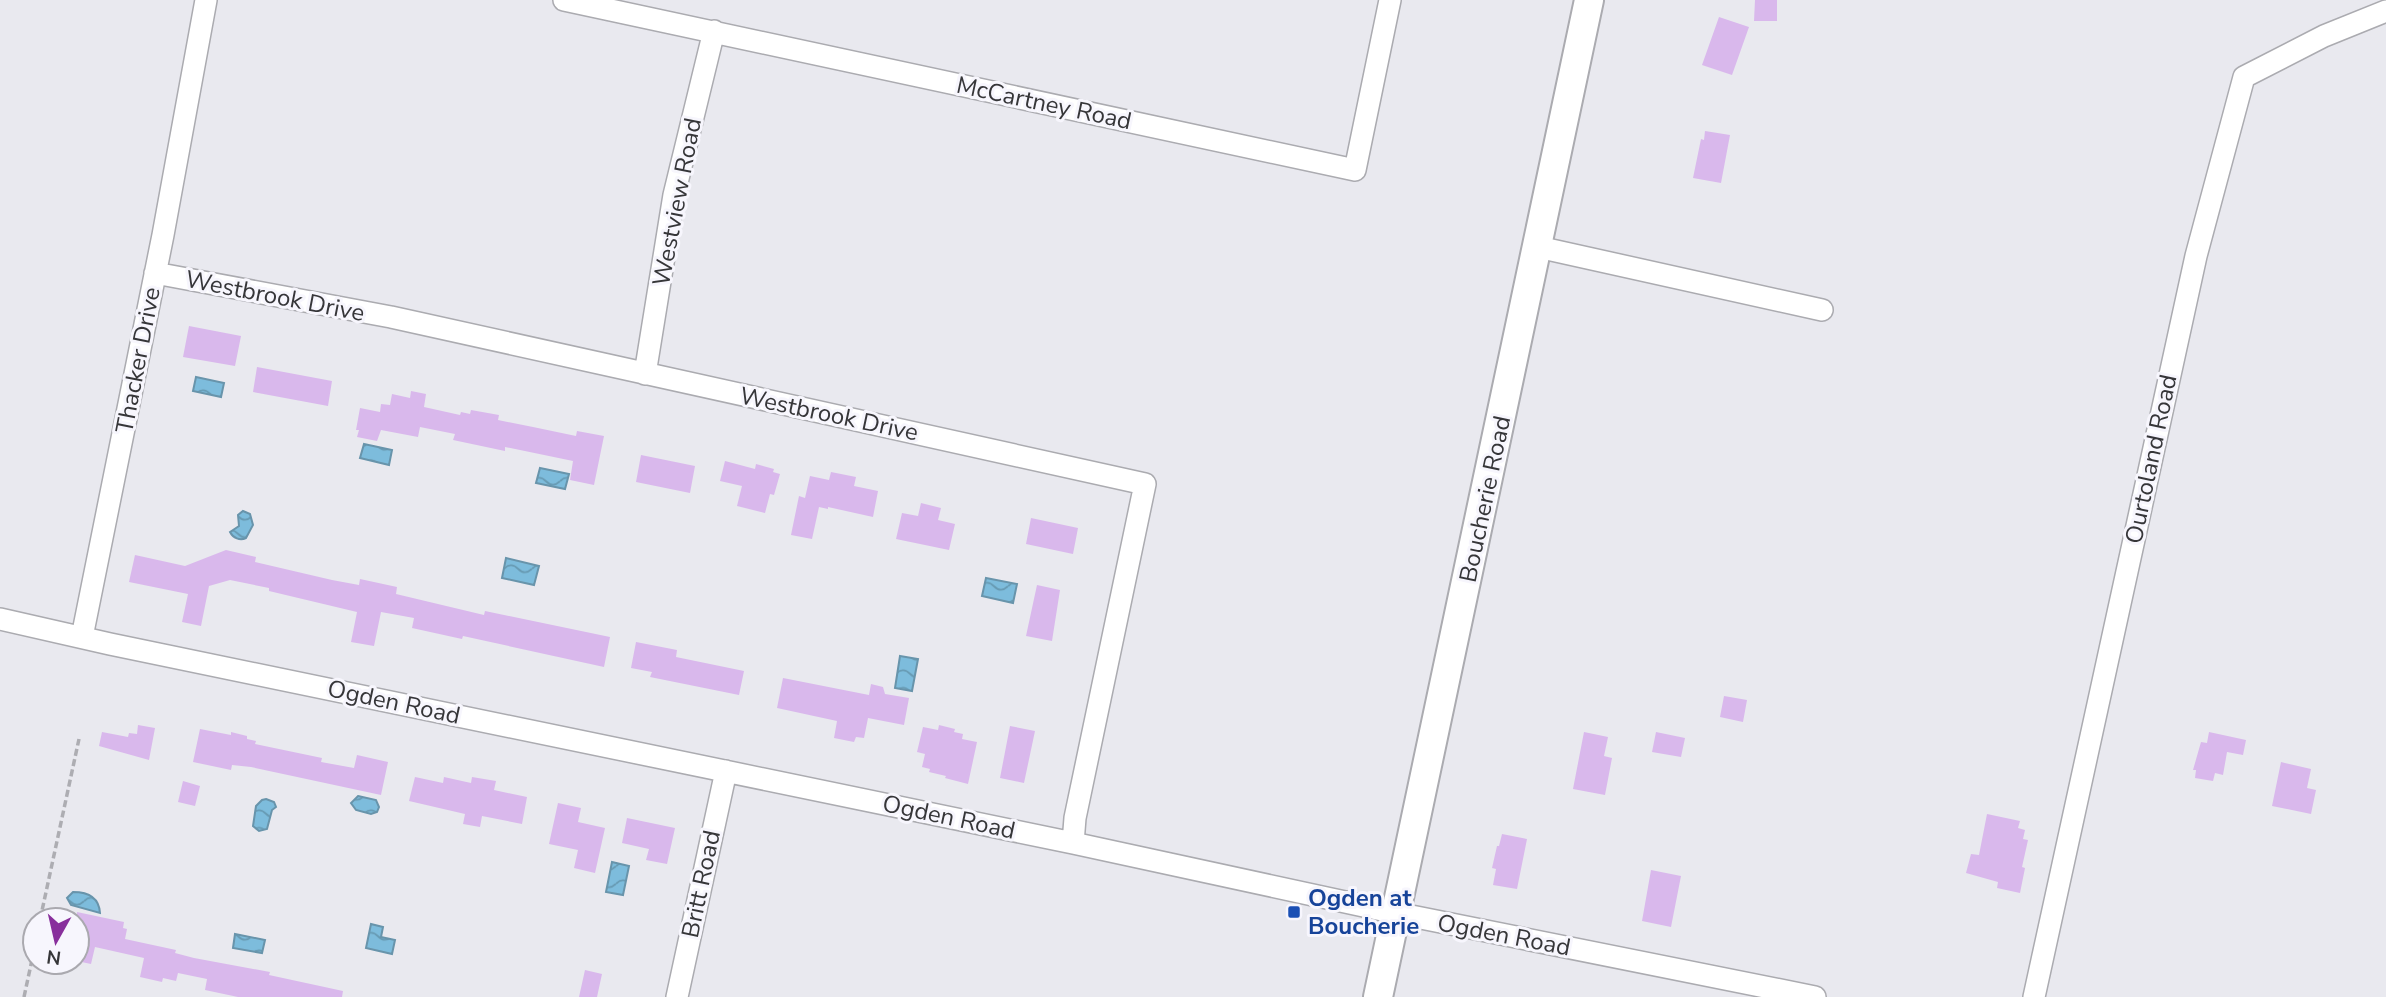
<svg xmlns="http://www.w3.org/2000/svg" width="2386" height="997" viewBox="0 0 2386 997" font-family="'Nunito Sans',sans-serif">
	<defs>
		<pattern id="water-waves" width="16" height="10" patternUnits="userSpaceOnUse" patternTransform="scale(1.75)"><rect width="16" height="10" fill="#7dbcdc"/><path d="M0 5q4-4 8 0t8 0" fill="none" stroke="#679ab3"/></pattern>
	</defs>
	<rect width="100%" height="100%" fill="#e9e9ef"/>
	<path fill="url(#water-waves)" stroke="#6894ab" stroke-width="2" d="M196,377L224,383L221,397L193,391Z
		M364,444L392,450L389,465L360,458Z
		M540,468L569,474L565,489L536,483Z
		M243,511L250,514L253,525L246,538C240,541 233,538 230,532L239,526L238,515Z
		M506,558L539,566L534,585L502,578Z
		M986,578L1017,584L1013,603L982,596Z
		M900,656L918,659L912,691L895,688Z
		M358,796L376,800L379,807L377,812L371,814L356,810L351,803Z
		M266,799L274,802L276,807L272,810L267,829L259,831L253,826L256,806L262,800Z
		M612,862L629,866L623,895L606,892Z
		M73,892C87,892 99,897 100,913L71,905L67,898Z
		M371,924L383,927L381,937L395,940L392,954L366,948Z
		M235,934L265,940L262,953L233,948Z"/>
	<path fill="#d9b8ec" d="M1755,0H1777V21H1754Z
		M1719,17L1749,27L1732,75L1702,65Z
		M1705,131L1730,135L1721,183L1693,178L1701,139L1704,140Z
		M189,326L241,336L235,366L183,357Z
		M257,367L332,381L328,406L253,392Z
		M411,391L426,394L424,407L460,415L461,412L470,414L471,410L499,415L498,420L533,427L576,436L577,431L604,436L594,485L570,480L573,461L505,447V451L453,440L455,434L420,427L418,437L381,430L377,441L357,437L359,430H356L360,408L380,412L381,404L390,405L392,394L410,398Z
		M641,455L695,466L690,493L636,482Z
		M725,461L755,469L756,464L774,469L773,472L780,474L774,495L770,494L765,513L737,506L742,486L720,481Z
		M831,472L856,477L854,486L878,491L873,517L828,507V509L819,507L812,539L791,535L799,496L805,498L810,476L829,480Z
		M921,503L941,508L938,520L955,524L949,550L896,539L902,513L918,516Z
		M1031,518L1078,528L1073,554L1026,544Z
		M226,550L256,557L255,562L332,580L359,585L360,579L397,587L396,594L484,615L485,611L610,637L604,667L463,636L462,639L412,628L414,618L381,612L374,646L351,642L357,612L269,591V588L230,580L209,586L201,626L182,622L188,594L129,582L135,555L185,566Z
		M1037,585L1060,590L1052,641L1026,636Z
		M636,642L677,650L676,657L744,671L739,695L650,677L652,672L631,668Z
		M783,678L869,695L871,684L883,687L885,694L909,698L904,725L868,718L864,738L856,737L854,742L834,738L837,721L777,708Z
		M1724,696L1747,700L1743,722L1720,717Z
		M138,725L155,728L149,760L99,746L102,732L128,737L129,733L137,734Z
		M939,725L955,729L954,732L963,734L962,739L977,742L968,784L945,778L946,776L929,772L930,769L922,767L925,754L917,752L923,727L938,730Z
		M1010,726L1035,731L1024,783L1000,778Z
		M200,729L231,735V732L247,736V739L256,741L255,744L322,758L321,762L354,768L357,755L388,762L381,795L251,767L232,765L231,770L193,762Z
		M1584,732L1608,737L1604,756L1612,758L1605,795L1573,789Z
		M1656,732L1685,738L1681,757L1652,752Z
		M2209,732L2246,740L2243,755L2227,752L2223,775L2215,773L2213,781L2195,778L2196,770H2193L2201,742L2207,743Z
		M2281,762L2311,769L2307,788L2316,790L2311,814L2272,806Z
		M415,777L443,783L444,777L471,783L472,777L496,781L494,790L527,797L522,824L482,816L480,827L463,824L465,814L409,801Z
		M183,781L200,786L195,806L178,802Z
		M558,803L581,808L578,822L605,828L595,873L574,868L578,850L549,844Z
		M1987,814L2020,821L2018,828L2025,830L2023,839L2028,840L2022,867L2025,868L2020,893L1997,888L1998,882L1966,873L1971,854L1979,855Z
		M627,818L675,828L667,864L646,860L649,849L622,843Z
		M1502,834L1527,839L1517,889L1493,885L1496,869L1492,868L1497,846H1499Z
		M1651,870L1681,876L1671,927L1642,921Z
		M77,912L124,922L123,928L127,929L125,939L176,950L175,953L194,958L270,972L269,975L343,991L342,997H238L205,990L207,979L178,973L176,981L163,978L162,982L140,977L144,958L95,947L91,964L77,961Z
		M585,970L602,974L597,997H579Z"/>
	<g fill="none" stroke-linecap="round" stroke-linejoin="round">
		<defs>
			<path id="street" d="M564,0L1355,170L1390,0
				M1538,247L1822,310
				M155,273L391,317L1145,484L1075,818L1073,843
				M645,374L674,195L714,31
				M0,619L110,644L1073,843L1396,913L1815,997
				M82,637L163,235L206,0
				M677,997L726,771
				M2034,997L2196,256L2244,77L2324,36L2386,11"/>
			<path id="secondary" d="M1378,997L1589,0"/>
		</defs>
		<use href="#street" stroke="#ababb0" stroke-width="24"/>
		<use href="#secondary" stroke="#ababb0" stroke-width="32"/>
		<path stroke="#adadb2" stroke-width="3.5" stroke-dasharray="7 3.5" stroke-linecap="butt" d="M40,920L79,739
			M24,997L35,946"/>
		<use href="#street" stroke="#fff" stroke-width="21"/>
		<use href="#secondary" stroke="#fff" stroke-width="28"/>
	</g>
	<rect fill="#1a4fb4" stroke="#f7f6fd" stroke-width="2.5" x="1287" y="905" width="14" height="14" rx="3.5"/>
	<g text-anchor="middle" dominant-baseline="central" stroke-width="6" stroke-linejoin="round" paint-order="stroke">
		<g font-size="24" fill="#363639" stroke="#f7f6fd">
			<text transform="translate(1044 103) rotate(12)">McCartney Road</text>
			<text transform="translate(677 202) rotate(-79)">Westview Road</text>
			<text transform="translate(275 296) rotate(11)">Westbrook Drive</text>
			<text transform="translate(138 360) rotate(-79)">Thacker Drive</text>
			<text transform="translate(829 414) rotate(12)">Westbrook Drive</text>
			<text transform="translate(2151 459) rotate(-78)">Ourtoland Road</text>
			<text transform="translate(1485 499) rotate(-78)">Boucherie Road</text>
			<text transform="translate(394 702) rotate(12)">Ogden Road</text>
			<text transform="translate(949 817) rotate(12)">Ogden Road</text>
			<text transform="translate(701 884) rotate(-78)">Britt Road</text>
			<text transform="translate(1504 935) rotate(11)">Ogden Road</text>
		</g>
		<g font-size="24" font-weight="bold" fill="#164399" stroke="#f7f6fd" text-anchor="start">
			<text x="1308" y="898">Ogden at<tspan x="1308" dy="28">Boucherie</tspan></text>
		</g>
	</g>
	<g transform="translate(56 941) rotate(188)"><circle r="33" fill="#f7f6fd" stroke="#aaa9af" stroke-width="2"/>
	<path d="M0-5L12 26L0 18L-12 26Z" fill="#882f9c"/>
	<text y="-10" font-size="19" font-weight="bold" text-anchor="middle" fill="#363639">N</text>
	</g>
</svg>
